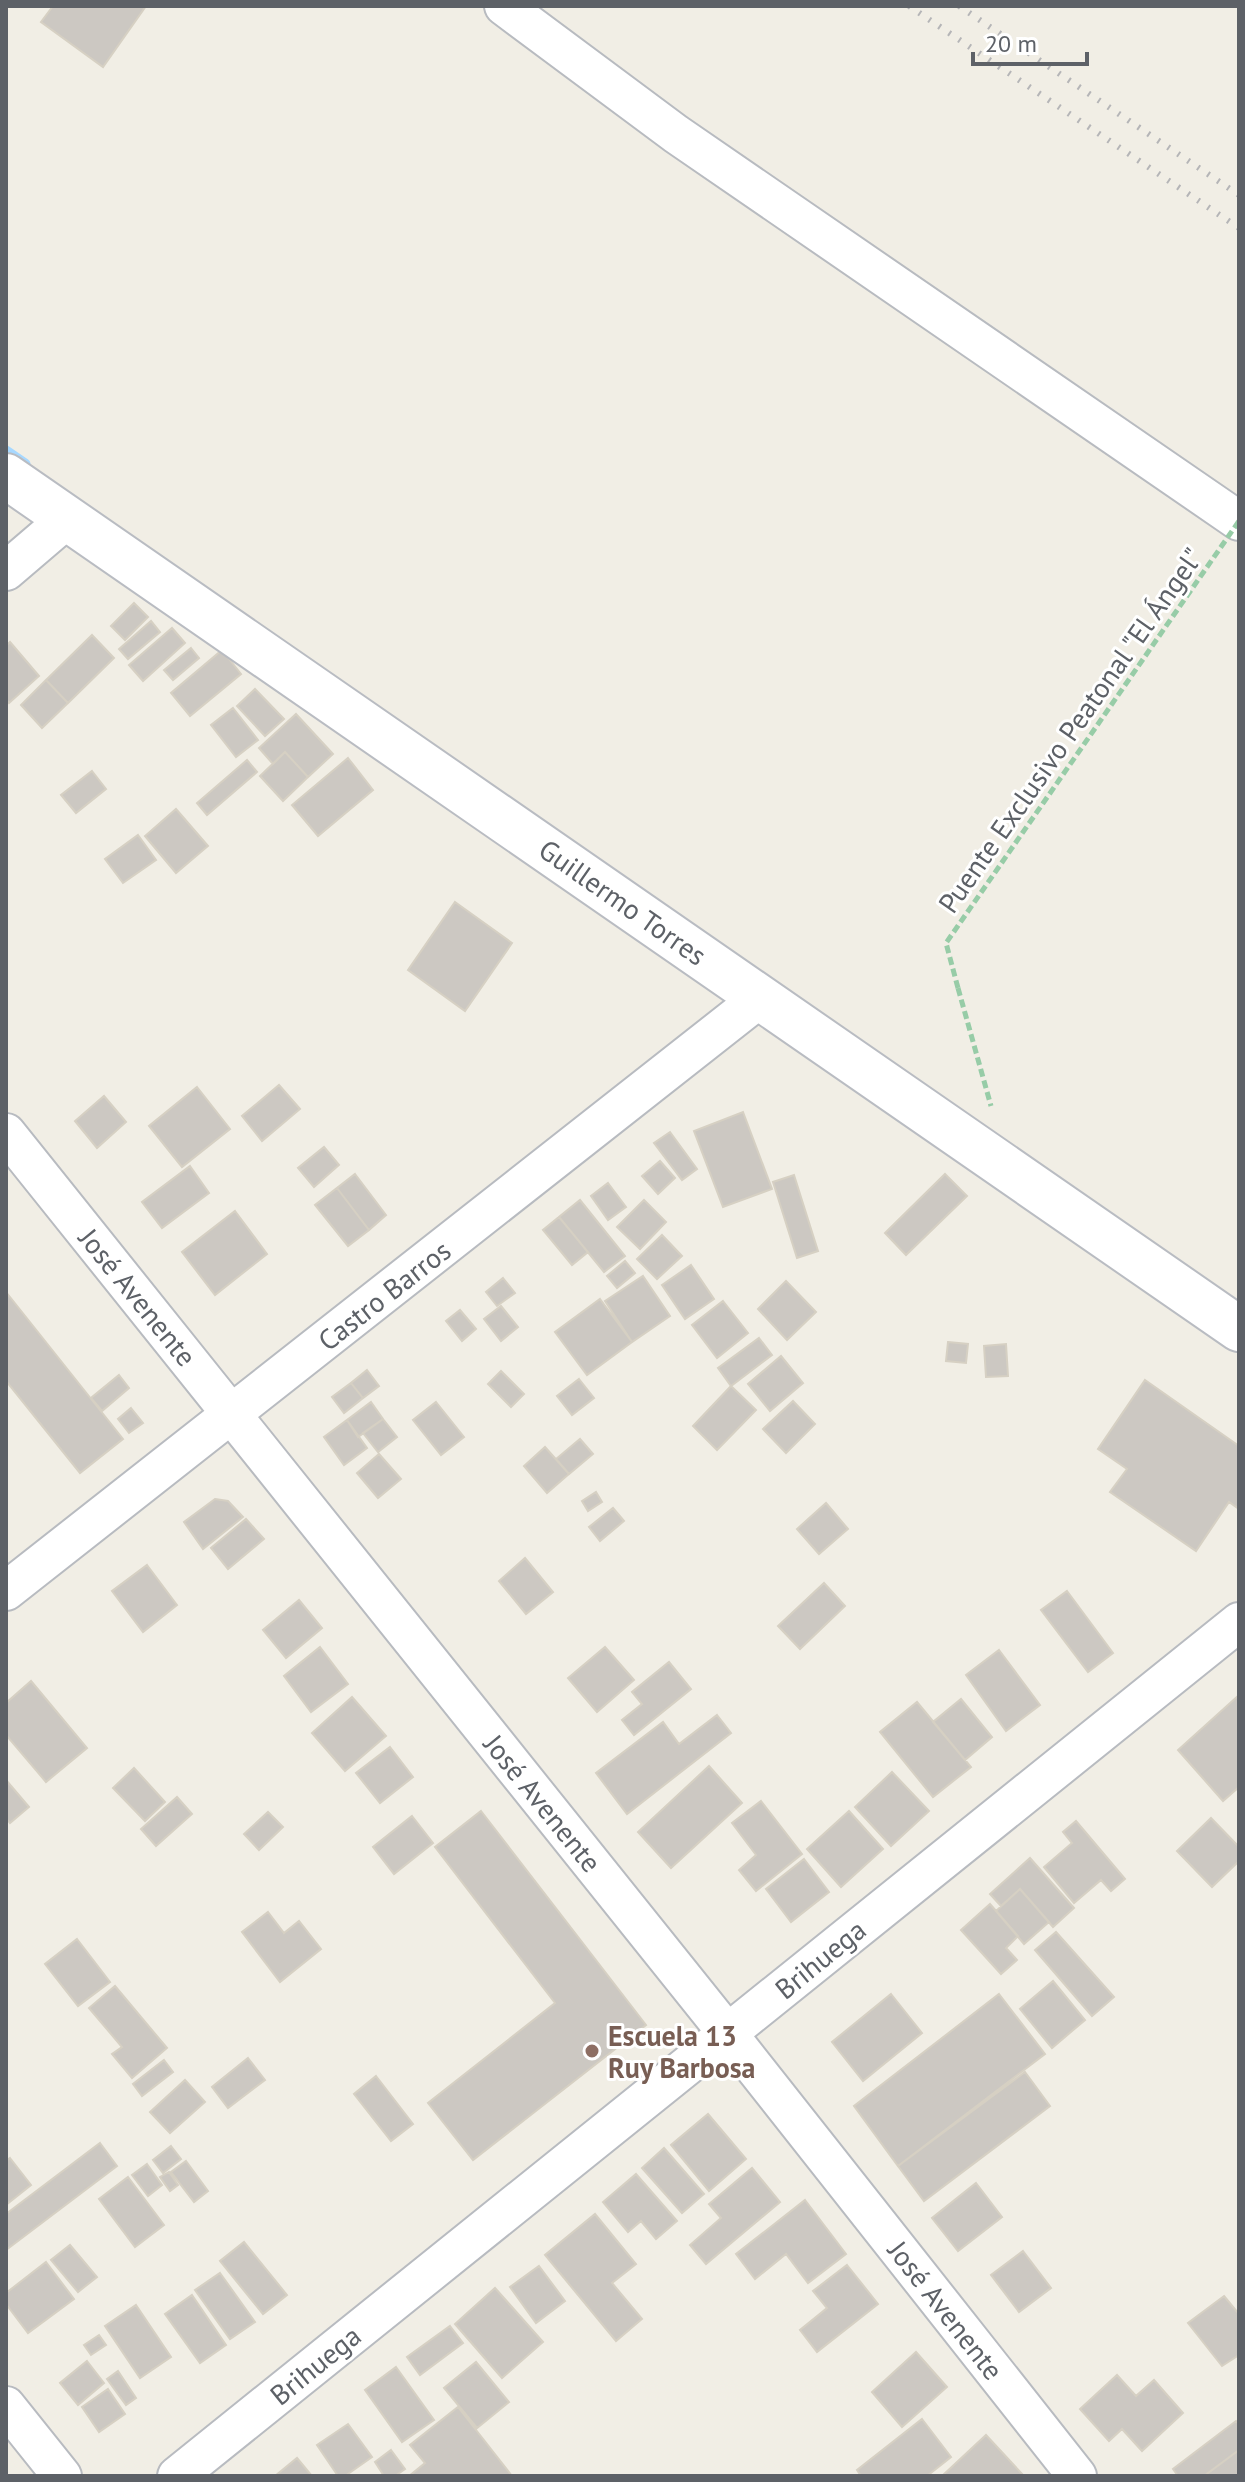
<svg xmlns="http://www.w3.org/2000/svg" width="1245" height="2482" viewBox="0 0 1245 2482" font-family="'PT Sans',sans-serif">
	<rect width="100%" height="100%" fill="#f1eee5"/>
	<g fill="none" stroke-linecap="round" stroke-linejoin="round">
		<path stroke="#a7d8ff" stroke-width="11" d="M6,451L25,464"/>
	</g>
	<path fill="#ccc8c2" stroke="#d6d0c3" stroke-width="2" d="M53,6H146L103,67L41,22Z
		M134,603L148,617L125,640L111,626Z
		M151,621L160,632L128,659L119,649Z
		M172,628L185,643L143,681L129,665Z
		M92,635L114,658L68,703L46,680Z
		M10,642L39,676L9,703L6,699V646Z
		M191,648L199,658L173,680L164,670Z
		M222,650L241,674L190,716L171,693Z
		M46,680L68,703L42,728L21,705Z
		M255,689L284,719L265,736L237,706Z
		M233,708L258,740L236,757L211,725Z
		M296,714L333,754L308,777L285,752L273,764L259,748Z
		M285,752L308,777L283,801L260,776Z
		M348,758L373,790L318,836L292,805Z
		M247,760L257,772L207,815L197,803Z
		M92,771L106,789L76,813L61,795Z
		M176,809L208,846L176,873L145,836Z
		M138,835L156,860L123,883L105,859Z
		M455,902L512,943L465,1011L408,970Z
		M279,1085L300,1109L262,1141L242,1116Z
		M197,1087L230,1129L182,1167L149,1126Z
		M104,1096L126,1122L97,1148L75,1121Z
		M743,1112L772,1189L723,1207L694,1131Z
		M670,1132L697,1169L682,1180L654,1143Z
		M324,1147L339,1165L314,1187L298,1168Z
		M660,1161L675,1178L658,1194L642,1176Z
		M190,1166L209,1193L162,1228L142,1202Z
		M355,1174L386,1215L369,1230L337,1188Z
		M945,1174L967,1196L906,1255L885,1233Z
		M794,1175L818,1251L797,1258L773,1182Z
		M608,1183L626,1207L608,1220L591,1196Z
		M337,1188L369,1230L348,1246L315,1205Z
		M580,1200L625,1256L604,1272L559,1217Z
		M644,1200L666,1222L640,1249L617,1227Z
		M235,1211L267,1254L215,1295L182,1252Z
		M559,1217L588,1252L572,1265L543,1230Z
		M662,1235L682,1256L657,1279L637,1259Z
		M625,1261L635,1273L617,1288L607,1276Z
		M691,1265L714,1299L685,1319L662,1285Z
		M643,1276L670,1316L632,1342L605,1301Z
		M503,1278L515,1293L497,1306L486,1292Z
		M786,1281L816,1312L787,1340L758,1309Z
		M6,1292L123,1439L80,1473L6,1381Z
		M600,1299L632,1342L587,1375L555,1332Z
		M723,1301L748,1333L717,1358L692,1325Z
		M501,1306L518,1327L501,1341L484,1319Z
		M460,1310L476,1329L462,1341L446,1321Z
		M759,1338L772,1355L731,1386L718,1368Z
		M948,1342L968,1344L966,1363L946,1361Z
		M1006,1344L1008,1376L986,1377L984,1346Z
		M781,1356L803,1383L770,1411L748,1384Z
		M367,1370L379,1386L363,1398L351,1383Z
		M501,1371L524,1394L511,1407L488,1384Z
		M119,1375L129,1388L102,1411L91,1398Z
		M579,1379L594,1398L572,1415L557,1396Z
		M1145,1380L1239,1446V1509L1229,1502L1196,1551L1110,1492L1127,1469L1098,1449Z
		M351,1383L363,1398L344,1413L332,1397Z
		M731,1386L756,1410L717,1450L693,1426Z
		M793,1401L815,1424L786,1453L763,1429Z
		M371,1402L383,1419L358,1437L347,1420Z
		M436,1402L464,1437L441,1455L413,1420Z
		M131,1408L143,1423L129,1433L118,1419Z
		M383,1419L397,1437L378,1452L363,1433Z
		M347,1420L367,1448L344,1465L324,1437Z
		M580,1439L593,1454L569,1474L556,1459Z
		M545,1447L569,1474L547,1493L524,1466Z
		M379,1454L401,1479L378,1498L357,1473Z
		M596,1492L602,1502L588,1511L582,1501Z
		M215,1499L228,1501L243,1517L203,1549L184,1522Z
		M826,1503L848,1529L819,1554L797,1529Z
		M613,1508L624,1521L600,1541L589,1527Z
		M246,1519L264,1539L228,1569L211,1548Z
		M525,1558L553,1592L526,1614L499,1581Z
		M147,1565L177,1605L143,1632L112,1591Z
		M824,1583L845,1606L800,1649L778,1626Z
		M1067,1591L1113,1653L1088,1672L1041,1610Z
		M299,1600L322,1628L286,1658L263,1630Z
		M320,1647L348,1684L311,1712L284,1676Z
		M605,1647L634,1680L597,1712L568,1678Z
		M999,1650L1040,1705L1006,1731L966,1675Z
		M669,1662L691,1689L634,1735L622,1720L642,1704L632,1692Z
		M31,1681L87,1748L46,1782L6,1735V1703Z
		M1239,1695V1787L1223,1801L1178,1750Z
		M352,1697L386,1736L345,1771L312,1733Z
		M961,1699L992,1737L965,1760L933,1722Z
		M917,1702L971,1767L933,1797L880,1732Z
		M717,1715L731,1733L627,1814L596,1773L663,1722L679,1744Z
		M390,1747L413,1777L380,1803L356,1773Z
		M709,1766L742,1803L671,1868L638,1832Z
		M134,1768L165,1802L145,1821L113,1788Z
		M892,1772L929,1811L891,1846L855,1807Z
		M6,1780L29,1807L10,1823L6,1818Z
		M177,1797L192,1814L156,1846L141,1829Z
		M761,1801L802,1854L756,1891L739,1870L756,1855L732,1823Z
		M481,1811L646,2025L473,2160L428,2103L555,2003L435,1847Z
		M849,1811L883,1849L841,1887L807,1849Z
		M268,1812L283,1827L259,1850L244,1834Z
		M412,1816L433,1843L394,1874L373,1847Z
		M1211,1818L1239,1847V1861L1212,1887L1177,1851Z
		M1076,1821L1125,1879L1111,1891L1101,1880L1074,1903L1044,1867L1072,1843L1063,1832Z
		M1030,1858L1074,1908L1053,1927L1020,1889L1001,1906L990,1894Z
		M804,1859L829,1892L791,1922L766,1889Z
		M1020,1889L1049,1922L1024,1944L996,1911Z
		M990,1904L1018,1936L1006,1948L1017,1960L1001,1974L961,1930Z
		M268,1912L284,1933L299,1921L321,1949L280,1982L242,1932Z
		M1056,1932L1114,1997L1092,2016L1035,1950Z
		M77,1939L110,1982L78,2006L45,1964Z
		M1053,1981L1085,2020L1052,2048L1020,2009Z
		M115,1986L167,2048L132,2078L112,2054L122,2047L89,2008Z
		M891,1994L922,2033L863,2081L832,2042Z
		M999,1994L1045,2054L898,2166L854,2106Z
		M248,2058L265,2080L228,2108L212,2087Z
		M164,2060L173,2072L142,2096L133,2084Z
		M1025,2072L1050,2106L924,2201L898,2166Z
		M376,2076L413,2124L391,2141L354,2094Z
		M185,2080L205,2102L170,2133L150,2112Z
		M708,2114L746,2159L709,2191L671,2145Z
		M100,2143L117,2166L6,2250V2214Z
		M171,2146L181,2159L163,2173L153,2160Z
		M664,2148L704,2194L682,2213L642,2168Z
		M10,2158L31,2185L6,2205V2161Z
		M186,2161L208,2191L194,2202L171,2172Z
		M147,2164L162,2185L148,2196L132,2175Z
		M752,2168L780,2202L706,2264L690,2245L721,2218L709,2204Z
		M169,2172L178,2185L170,2191L160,2177Z
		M636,2174L677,2221L656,2239L641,2221L628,2232L603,2202Z
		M128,2177L164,2225L135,2247L99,2199Z
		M976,2183L1002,2217L958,2251L932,2218Z
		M805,2200L846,2254L808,2283L786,2254L755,2279L736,2254Z
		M595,2214L636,2264L612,2283L642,2319L616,2341L545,2255Z
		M244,2242L287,2295L263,2314L220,2261Z
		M70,2245L97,2277L78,2292L51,2260Z
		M1023,2251L1051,2288L1019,2312L991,2275Z
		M46,2262L74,2299L28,2333L6,2304V2293Z
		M847,2265L878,2304L817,2352L800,2330L827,2308L813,2291Z
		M539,2266L565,2301L536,2323L510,2287Z
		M220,2273L255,2322L230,2339L195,2290Z
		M495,2288L543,2342L502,2378L455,2324Z
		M192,2295L226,2345L200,2363L165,2314Z
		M1224,2296L1239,2314V2355L1222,2366L1188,2323Z
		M136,2305L171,2357L140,2378L105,2326Z
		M450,2326L463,2343L420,2375L407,2357Z
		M99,2335L106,2345L91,2355L84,2345Z
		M916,2352L947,2387L902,2427L872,2392Z
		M87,2361L104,2383L78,2405L60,2383Z
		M476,2362L509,2402L477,2428L444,2388Z
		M396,2367L434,2420L402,2442L365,2390Z
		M118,2371L136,2398L126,2405L107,2379Z
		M1117,2375L1136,2396L1154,2380L1183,2413L1142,2451L1122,2429L1109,2441L1080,2409Z
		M108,2389L125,2414L99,2432L82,2407Z
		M458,2407L512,2476H409L425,2463L410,2445Z
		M922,2419L951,2457L927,2476H861L857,2470Z
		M1236,2421L1239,2424V2450L1204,2476H1178L1173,2469Z
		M348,2424L372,2457L345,2476H338L317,2445Z
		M986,2435L1024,2476H942Z
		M391,2450L405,2469L395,2476H384L375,2462Z
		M1239,2450V2476H1204Z
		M297,2458L312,2476H275Z"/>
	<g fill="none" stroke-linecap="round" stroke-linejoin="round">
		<defs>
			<path id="street" d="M504,6L676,134L1239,521
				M6,571L68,518
				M6,1133L728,2034L1077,2476
				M6,1591L760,998
				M6,2406L62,2476
				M177,2476L1239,1622"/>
			<path id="secondary" d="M6,476L1239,1329"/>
		</defs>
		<use href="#street" stroke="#b8bbc0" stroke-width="42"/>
		<use href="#secondary" stroke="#b9bcc2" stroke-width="48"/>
		<path stroke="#97cca7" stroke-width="5" stroke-dasharray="8 4" stroke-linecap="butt" d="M958,988L991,1106"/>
		<use href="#street" stroke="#fff" stroke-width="38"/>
		<use href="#secondary" stroke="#fff" stroke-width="44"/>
		<path stroke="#b5b5b7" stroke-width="6" stroke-dasharray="2 10" stroke-linecap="butt" d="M909,6L1239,228
			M959,6L1239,195"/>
		<path stroke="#97cca7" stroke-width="5" stroke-dasharray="8 4" stroke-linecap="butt" d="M958,988L946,943L1239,521"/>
	</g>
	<circle fill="#8d6e63" stroke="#fff" stroke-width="3" cx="592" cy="2051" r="8"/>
	<g text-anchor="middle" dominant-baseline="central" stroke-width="6" stroke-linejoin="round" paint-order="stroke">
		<g font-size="28" fill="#5d6167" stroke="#fff">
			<text transform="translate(1070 730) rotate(-55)">Puente Exclusivo Peatonal "El Ángel"</text>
			<text transform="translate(623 902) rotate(35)">Guillermo Torres</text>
			<text transform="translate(384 1295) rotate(-38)">Castro Barros</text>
			<text transform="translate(138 1297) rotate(51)">José Avenente</text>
			<text transform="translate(543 1803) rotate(51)">José Avenente</text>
			<text transform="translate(820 1959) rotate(-39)">Brihuega</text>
			<text transform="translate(946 2310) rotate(52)">José Avenente</text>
			<text transform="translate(315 2365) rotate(-39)">Brihuega</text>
		</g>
		<g font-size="28" font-weight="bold" fill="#785e54" stroke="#fff" text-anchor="start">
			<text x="608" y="2035">Escuela 13<tspan x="608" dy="32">Ruy Barbosa</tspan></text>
		</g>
	</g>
	<rect width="1245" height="2482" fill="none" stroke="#5d6167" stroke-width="16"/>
	<path d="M973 52v12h114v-12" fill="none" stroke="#5d6167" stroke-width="4"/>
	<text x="985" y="52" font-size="24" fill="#5d6167" stroke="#ffffff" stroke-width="6" paint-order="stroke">20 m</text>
</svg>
